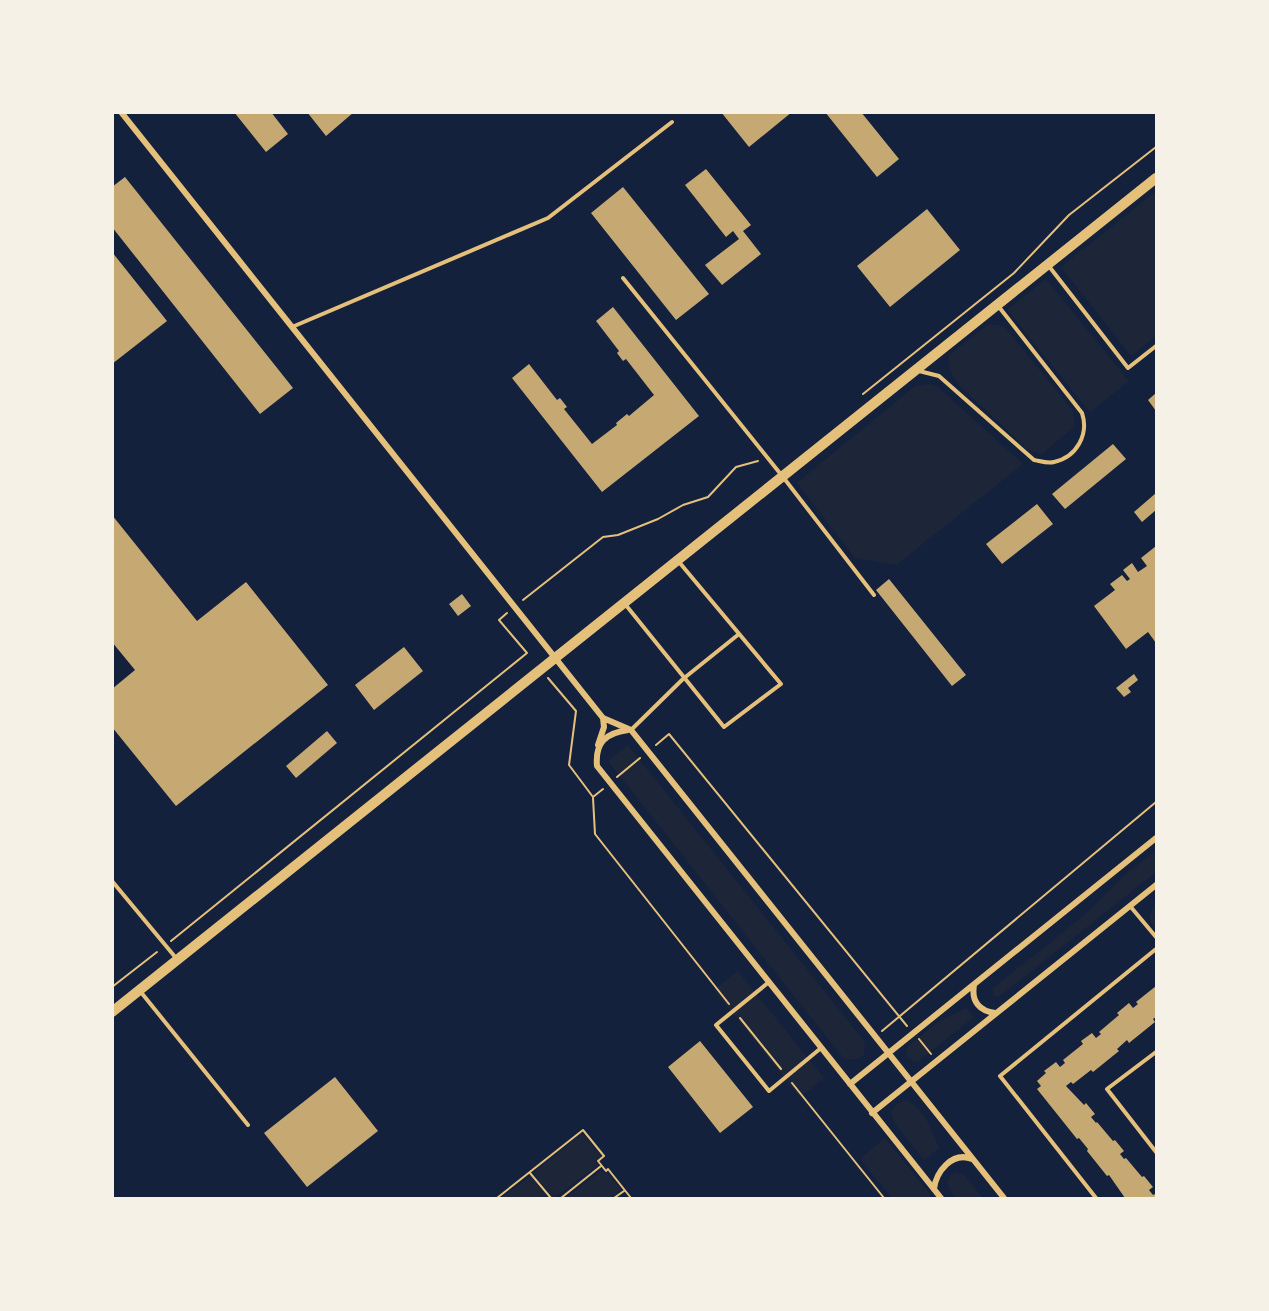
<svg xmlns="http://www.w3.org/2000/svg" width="1269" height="1311" viewBox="0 0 1269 1311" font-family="'Exo 2',sans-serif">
	<rect width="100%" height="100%" fill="#14213d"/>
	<path fill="#1d2539" d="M1156,191V336L1131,356L1061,267Z
		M1046,279L1129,381L1090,412L1007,310Z
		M989,324L1004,326L1073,411L1075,426L1042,454L1028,450L960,386C952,376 947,369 949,355Z
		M929,384L937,386L1023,464L896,565L855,558L797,483L915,386Z
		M628,745L865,1042L864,1055L858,1059H844L608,761Z
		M1156,850V872L999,997L993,996V988L1081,918L1125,875Z
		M1156,902V931C1147,920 1149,913 1156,902Z
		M738,971L824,1078L800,1097L714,990Z
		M966,1008L974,1017L919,1061L914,1062L907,1057L906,1052L908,1046L938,1022Z
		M908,1100C925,1112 932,1129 939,1148L924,1160L894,1122L891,1112C896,1104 899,1101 908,1100Z
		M582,1133L601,1156L595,1161L598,1165L554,1198L533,1173Z
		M885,1138L933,1198H892L860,1159Z
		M602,1170L605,1174L607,1172L621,1190L610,1198H566Z
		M954,1172L965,1176L983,1198H956C949,1189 943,1181 954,1172Z
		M530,1176L548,1198H501Z"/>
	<path fill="#c6a872" d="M234,112H271L288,134L266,152Z
		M307,112H354L326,136Z
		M721,112H792L749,147Z
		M825,112H861L899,159L877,177Z
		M706,169L751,225L743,231L761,254L722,285L705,265L739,239L733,231L726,237L685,185Z
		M125,177L293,388L260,414L112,227V187Z
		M623,187L709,294L676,320L591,213Z
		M927,209L960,250L890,307L857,266Z
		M112,252L167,321L112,364Z
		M613,307L699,416L602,492L512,378L529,364L557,400L560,398L567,407L564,409L592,444L617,425L616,423L627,414L629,416L654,395L626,359L623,361L617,353L619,351L596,321Z
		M1156,393V411L1148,400Z
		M1113,444L1126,459L1065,509L1052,494Z
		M1156,493V510L1142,522L1134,512Z
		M1037,504L1053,524L1002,564L986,544Z
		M112,515L197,621L246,582L328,685L176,806L112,727V689L135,670L112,642Z
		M1156,546V643L1148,632L1126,649L1094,606L1115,590L1110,584L1122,575L1127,581L1130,579L1123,570L1132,563L1138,572L1147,566L1141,558Z
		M889,579L966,675L952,686L876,590Z
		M462,594L471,606L458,616L449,604Z
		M404,647L423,671L374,710L355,685Z
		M1134,674L1138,680L1128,688L1131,692L1124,697L1116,688Z
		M327,731L337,743L296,778L286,766Z
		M1156,986V1017L1153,1019L1155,1022L1129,1043L1127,1040L1117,1049L1119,1051L1093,1072L1091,1070L1073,1084L1071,1082L1066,1086L1084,1105L1086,1103L1095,1114L1091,1117L1096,1123L1097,1122L1113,1141L1115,1140L1124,1151L1120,1154L1124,1159L1126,1158L1142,1177L1144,1176L1153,1187L1149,1190L1153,1195L1155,1194L1156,1195V1198H1125L1109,1175L1107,1176L1087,1151L1088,1149L1079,1138L1077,1139L1037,1089L1041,1086L1037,1081L1046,1073L1044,1071L1056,1062L1060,1067L1065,1063L1063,1060L1083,1044L1081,1041L1092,1033L1096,1038L1101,1034L1099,1032L1119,1015L1117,1013L1129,1003L1133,1008L1138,1004L1136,1002Z
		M700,1041L753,1107L720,1133L668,1067Z
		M335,1077L378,1131L307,1187L264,1133Z"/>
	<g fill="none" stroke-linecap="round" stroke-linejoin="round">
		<path stroke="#e5c07b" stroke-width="2" d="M863,394L1014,273L1069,215L1156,147
			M523,600L603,537L618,535L658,519L683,505L708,497L736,467L758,461
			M548,678L576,711L569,765L593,797L603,789
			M656,745L669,734L907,1026
			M617,777L640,758
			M593,798L595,834L729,1004
			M171,941L527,653L499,620L507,613
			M112,987L157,952
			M740,1018L781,1069
			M882,1031L1156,802
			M919,1039L931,1054
			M792,1083L884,1198
			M530,1173L551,1198
			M497,1198L583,1130L604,1156L598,1161L606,1171L608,1169L631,1198
			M561,1198L601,1166
			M614,1198L624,1191"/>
		<path stroke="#e5c07b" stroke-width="4" d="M1048,265L1128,368L1156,346
			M623,278L783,477L874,595
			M292,327L548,218L672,122
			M919,371L939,376L1034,460C1040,461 1048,464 1054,462C1077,457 1089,434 1082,413L999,307
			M625,604L724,727L781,684L679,562
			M631,730L683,679L739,634
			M112,881L176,958
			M1130,906L1156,937
			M769,982L716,1025L769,1091L821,1048
			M140,991L248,1125
			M1156,1052L1107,1089L1156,1152
			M1096,1198L1000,1076L1156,949"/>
		<path stroke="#e5c07b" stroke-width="6" d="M121,112L603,718L604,727L598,745
			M603,718L631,730L1004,1198
			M628,730C605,733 595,743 597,766L941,1198
			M974,985C971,1002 980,1011 995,1013
			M850,1084L1156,838
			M872,1113L1156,885
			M934,1189C936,1172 952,1151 972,1159"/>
		<path stroke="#e5c07b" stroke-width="10" d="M112,1012L1156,178"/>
	</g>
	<rect width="1269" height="1311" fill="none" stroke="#f6f1e7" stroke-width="228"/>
</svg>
